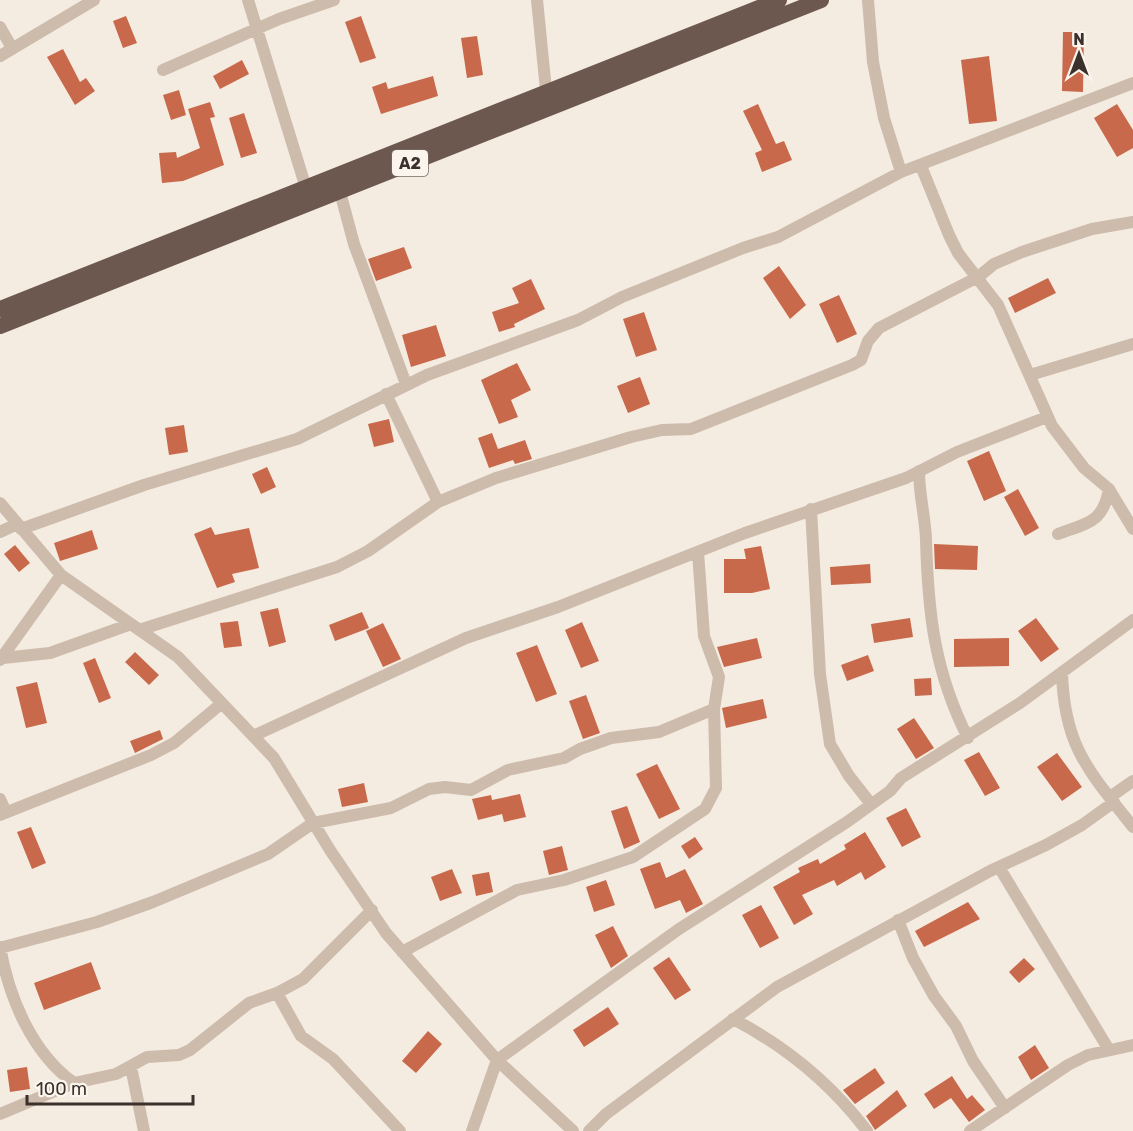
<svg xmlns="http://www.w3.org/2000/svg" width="1133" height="1131" viewBox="0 0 1133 1131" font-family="Rubik,sans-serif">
	<rect width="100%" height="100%" fill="#f4ebe1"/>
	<path fill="#c8694b" d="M126,16L137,43L123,48L113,21Z
		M361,16L376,58L360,63L345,22Z
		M1063,32H1084L1083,92L1062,91Z
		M477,36L483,75L467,78L461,38Z
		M63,49L80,82L86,78L95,91L75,105L47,57Z
		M989,56L997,121L969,124L961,60Z
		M242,60L249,74L220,89L213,76Z
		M433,76L438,96L381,114L372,87L386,82L388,89Z
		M179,90L186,115L171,120L163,95Z
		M210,102L215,117L210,118L224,165L183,181L162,183L159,153L176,152L177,158L200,148L188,109Z
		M758,104L776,144L784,141L792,160L762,172L755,153L762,150L743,111Z
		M1117,104L1133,130V148L1117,157L1094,118Z
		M244,113L257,153L241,158L229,118Z
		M404,247L412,268L376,281L368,259Z
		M779,266L806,305L790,319L763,278Z
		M1048,278L1056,293L1015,313L1008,298Z
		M531,279L545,309L514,324L515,327L499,332L492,312L519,303L512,288Z
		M839,295L857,334L837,343L819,304Z
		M644,312L657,350L636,357L623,319Z
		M436,325L446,356L411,367L402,335Z
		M517,363L531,390L511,400L518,417L499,424L481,380Z
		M640,377L650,404L628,413L617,386Z
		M389,419L394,442L374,447L368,424Z
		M184,425L188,452L169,455L165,428Z
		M492,433L498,449L525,440L532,459L515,464L513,460L489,468L478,438Z
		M989,451L1006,491L984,501L967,461Z
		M267,467L276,487L261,494L252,474Z
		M1018,489L1039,528L1025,536L1004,497Z
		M211,527L215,535L249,528L259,568L232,574L235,582L217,588L194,534Z
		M92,530L98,549L60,561L54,543Z
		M934,544L978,546L977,570L935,569Z
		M15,545L30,563L19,572L4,554Z
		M761,546L770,589L752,593H724V559H746L744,549Z
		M870,564L871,583L831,585L830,567Z
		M278,608L286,642L269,647L260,612Z
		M362,612L369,628L335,641L329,625Z
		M910,618L913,637L874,643L871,624Z
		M1036,618L1059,649L1041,662L1018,631Z
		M238,621L242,646L224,648L220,623Z
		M582,622L599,661L581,668L565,630Z
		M383,623L401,659L383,667L366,631Z
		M757,638L762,658L724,667L717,647Z
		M1009,638V666L954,667V639Z
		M537,645L557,694L536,702L516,653Z
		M135,652L159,675L149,685L125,662Z
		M868,655L874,671L847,681L841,665Z
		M95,658L111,698L99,703L83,663Z
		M931,678L932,695L915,696L914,679Z
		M37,682L47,723L26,728L16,687Z
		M586,695L600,733L583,739L569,701Z
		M763,699L767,718L726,728L722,708Z
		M914,718L934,748L916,759L897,729Z
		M160,730L163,739L135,753L130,741Z
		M979,752L1000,788L985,796L964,760Z
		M1057,753L1082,787L1062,801L1037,767Z
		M657,764L680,809L659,819L636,774Z
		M364,783L368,802L342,807L338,789Z
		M520,794L526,817L504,822L502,814L478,820L472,799L491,795L492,800Z
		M627,806L640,842L624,849L611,811Z
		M906,808L921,837L902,847L886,818Z
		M31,827L46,863L32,869L17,832Z
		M865,832L886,867L865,880L861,872L837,886L834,880L802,895L813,914L794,925L773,887L800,872L798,868L818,859L820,864L846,849L844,845Z
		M695,837L703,849L689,859L681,846Z
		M562,846L568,870L549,875L543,851Z
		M660,862L666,878L685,869L703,904L686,913L680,900L655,909L640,869Z
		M452,869L462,893L440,901L431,877Z
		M489,872L493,892L476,896L472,875Z
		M606,880L615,905L594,912L586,887Z
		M968,902L980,919L924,947L915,931Z
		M761,905L779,938L760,948L742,915Z
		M613,926L628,956L611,968L595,935Z
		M669,957L691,990L675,1000L653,968Z
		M1024,958L1035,969L1019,983L1009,972Z
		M91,962L101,989L44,1010L34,983Z
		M608,1007L619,1024L584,1047L573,1030Z
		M428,1031L442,1044L416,1073L402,1061Z
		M1035,1045L1049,1068L1031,1080L1018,1057Z
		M27,1067L30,1089L10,1092L7,1070Z
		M875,1068L885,1083L855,1104L843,1090Z
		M952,1076L967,1099L972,1095L985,1110L969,1122L951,1098L934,1109L924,1094Z
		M897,1090L907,1106L875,1130L866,1116Z"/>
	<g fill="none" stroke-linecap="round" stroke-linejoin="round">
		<path stroke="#cdbbac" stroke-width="12" d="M248,0L306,188
			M537,0L546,90
			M868,0L873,62L884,118L901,172
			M0,27L12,48
			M0,56L94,0
			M163,70L279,19L334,0
			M921,166L949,235L958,253L998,305L1052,426L1084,468L1109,489L1133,529
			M340,192L354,244L406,384
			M1030,375L1133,344
			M386,394L438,502
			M919,471C919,494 925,516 926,539C928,612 934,671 968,738
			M0,503L61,575L178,657L274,758L330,850L386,933L497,1060L573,1131
			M811,509L820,674L830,744L849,776L871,804
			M21,529L144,485L297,439L427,375L578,320L622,297L743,248L778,237L901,172L1133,83
			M0,532L17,524
			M1058,534C1087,523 1103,523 1109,489
			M139,630L337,567L368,551L438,502L496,478L631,437L662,430L691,429L852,365L861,360L868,341L879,328L978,277L994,264L1022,252L1092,229L1133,222
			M3,658L50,653L131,624
			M0,660L61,575
			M1062,672C1064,747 1089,771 1133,827
			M253,736L466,638L558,607L745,533L906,478L957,452L1047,417
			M1110,797L1133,781
			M0,799L6,812
			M0,815L151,755L174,743L222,703
			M999,867L1109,1050
			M898,920L913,958L934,996L956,1026L973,1061L1005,1108
			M0,947C9,998 32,1053 74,1083
			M0,948L97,922L153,902L268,854L313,823L391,808L429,789L445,787L471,790L508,770L564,758L580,749L611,738L659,732L714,709
			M402,952L517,890L564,880L633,857L705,809L716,788L714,709L719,677L704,636L698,552
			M277,993L301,1036L333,1059L400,1131
			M733,1019C785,1046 832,1085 867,1131
			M131,1067L144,1131
			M0,1114L74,1083L116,1074L147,1057L179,1055L190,1050L249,1003L277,993L303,979L372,910
			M472,1131L497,1060L679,929L847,822L890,791L901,778L1020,703L1133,620
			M589,1131L606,1114L777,987L990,871L1046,845L1082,825L1114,802
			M970,1131L1068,1065L1088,1055L1133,1045"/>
		<path stroke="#6c584f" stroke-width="16" d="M0,309L779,0
			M0,326L821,0"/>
	</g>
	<g text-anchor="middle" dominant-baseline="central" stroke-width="6" stroke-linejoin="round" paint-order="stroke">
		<rect fill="#fbf5ee" stroke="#756b66" stroke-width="1.5" x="392" y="150" width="36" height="26" rx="4.5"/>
		<g font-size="16" font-weight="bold" fill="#3b302b">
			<text x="410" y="163">A2</text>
		</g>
	</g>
	<g transform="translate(1079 54)" stroke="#fbf5ee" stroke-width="4.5" paint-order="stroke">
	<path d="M0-4.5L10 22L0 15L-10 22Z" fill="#3b302b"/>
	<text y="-9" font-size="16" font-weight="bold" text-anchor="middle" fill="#3b302b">N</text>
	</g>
	<path d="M27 1095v9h166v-9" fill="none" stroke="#3b302b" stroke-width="3"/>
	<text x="36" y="1095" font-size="18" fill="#3b302b" stroke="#fbf5ee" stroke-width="4.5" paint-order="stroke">100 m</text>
</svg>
